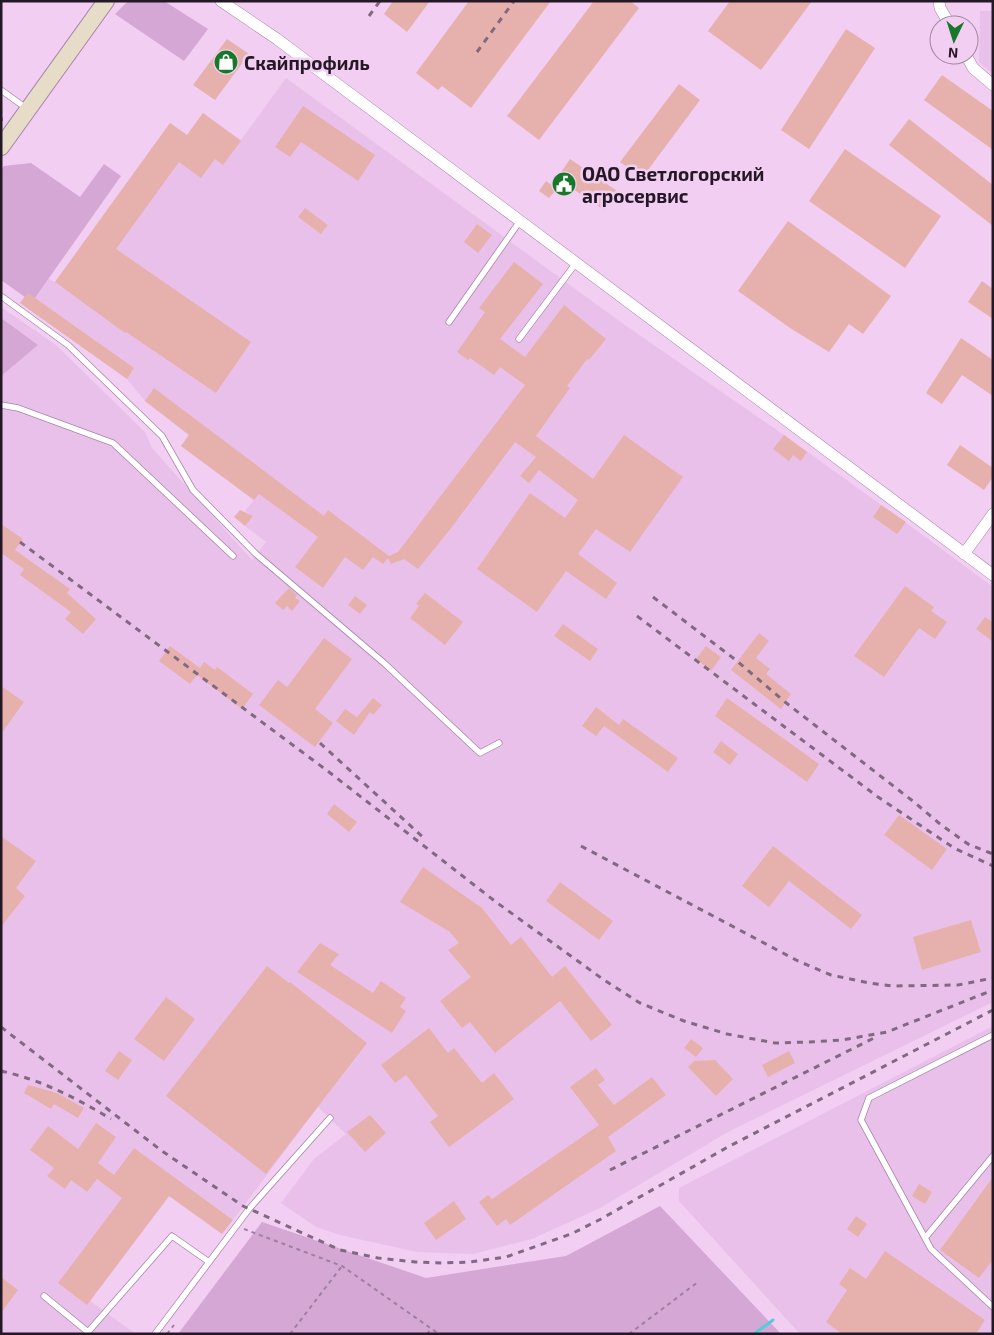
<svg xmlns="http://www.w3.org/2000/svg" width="994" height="1335" viewBox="0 0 994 1335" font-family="'Exo 2',sans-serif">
	<rect width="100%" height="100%" fill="#f2cef2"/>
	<path fill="#e9c0ea" d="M980,11H993V74L979,62Z
		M286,78L622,323L784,435L905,522L993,587V1002L728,1132L600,1208L532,1239L473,1254L417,1252L340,1235L316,1227L281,1203L314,1159L346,1134L318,1107L233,1220L180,1182L90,1301L136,1334H1V307L56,345L145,432L152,448L252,560L266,542L245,526L252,516L245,511L254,500L181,446L189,435L145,401L127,379L20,303L39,274L55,282L170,123L187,135L203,113L241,140Z
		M993,1026V1334H800L679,1201V1188Z"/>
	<path fill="#d4a7d5" d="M128,1H164L208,29L184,61L115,14Z
		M31,163L80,197L104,164L121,176L32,302L1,280V170L4,166Z
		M1,318L38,345L1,376Z
		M660,1206L781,1334H178L262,1222L426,1278L566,1256Z"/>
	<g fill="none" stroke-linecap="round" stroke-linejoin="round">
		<path stroke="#53ccda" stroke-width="3" d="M754,1334L773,1320"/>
	</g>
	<path fill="#e6b1ac" d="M393,1H430L407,32L384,14Z
		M469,1H551L471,108L442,86L438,90L416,73Z
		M594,1H630L639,8L539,140L507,116Z
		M730,1H812L761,70L708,31Z
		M846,29L875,48L809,149L781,130Z
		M227,39L249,54L215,100L193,85Z
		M942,75L993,111V150L924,100Z
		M679,84L700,100L642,178L620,162Z
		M303,106L375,155L358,181L301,142L290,157L275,147Z
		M203,113L241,141L223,165L215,159L201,178L179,162L116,249L251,342L216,393L126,332L125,333L55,282L170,123L187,135Z
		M909,119L993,185V226L889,145Z
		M845,149L941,216L905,268L809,201Z
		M570,159L617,191L604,210L557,178Z
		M546,181L557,189L549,198L539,191Z
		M305,208L328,225L321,234L298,217Z
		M788,221L891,296L863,334L849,324L829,352L790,328L738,291Z
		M477,224L492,235L478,253L464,242Z
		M514,262L543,284L500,339L525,357L564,305L606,339L589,360L587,359L567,386L570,388L536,436L593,479L624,435L683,477L630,552L596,529L578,554L617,583L606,599L566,571L537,612L477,569L530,493L565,518L578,500L539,470L529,483L520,476L536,457L515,442L452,527L418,569L404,559L391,564L388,558L383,564L373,557L363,570L345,557L323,588L295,567L318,537L259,494L254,500L181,446L189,435L145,401L154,388L324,516L328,510L389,556L398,552L525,385L500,367L494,375L470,358L468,360L457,352L485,312L479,308Z
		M982,281L993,289V319L968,302Z
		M28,293L134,368L127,379L20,303Z
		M961,338L993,360V396L962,375L942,404L926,393Z
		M784,435L807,452L801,461L793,455L789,461L773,449Z
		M960,445L993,468V477L984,490L947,465Z
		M881,505L906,522L897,534L873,517Z
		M240,510L253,516L245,526L234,517Z
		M1,524L23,539L15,550L70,589L67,593L96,619L83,634L65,619L71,612L20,575L24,569L1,553Z
		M905,586L934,607L931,611L947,622L935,639L919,628L884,677L854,656Z
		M289,588L297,595L295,598L300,601L292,611L287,606L283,610L275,603Z
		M425,593L463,622L445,645L410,618L419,606L416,604Z
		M355,596L367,605L360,614L348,605Z
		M985,617L993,622V642L976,629Z
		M563,624L598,649L590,661L554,636Z
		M759,633L769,641L756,658L770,669L766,674L791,694L781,709L731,670Z
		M324,638L352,659L315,709L333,723L315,747L259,705L278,680L287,687Z
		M170,646L200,668L204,662L215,670L217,667L253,694L242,709L197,675L190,684L159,661Z
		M706,646L721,657L711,671L696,659Z
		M1,686L24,702L1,734Z
		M373,698L382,705L373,715L370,712L354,735L336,721L345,709L357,717Z
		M727,698L819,764L807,782L715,716Z
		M596,707L619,725L623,719L678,758L668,772L604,726L596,736L582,726Z
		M721,741L738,754L730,765L713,752Z
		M334,804L357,822L349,832L327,814Z
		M899,815L947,849L932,870L884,835Z
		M1,836L36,861L16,888L25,896L1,927Z
		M773,846L862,915L851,929L789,881L769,907L742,886Z
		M423,867L482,908L511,945L521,937L552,977L565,966L612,1025L591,1041L560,1001L495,1053L470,1022L462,1028L440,1001L471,977L448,950L459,943L450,932L400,902Z
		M560,882L613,921L599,940L546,901Z
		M971,920L981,952L922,970L913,937Z
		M320,943L339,954L330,965L373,993L381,981L406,998L400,1007L406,1011L392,1033L297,972Z
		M267,966L289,983L290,982L367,1043L266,1174L166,1096Z
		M166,997L195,1019L164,1061L134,1039Z
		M429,1028L448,1053L454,1048L482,1083L494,1073L514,1099L449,1147L430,1122L438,1116L406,1075L395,1083L381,1065Z
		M691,1039L703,1048L696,1057L684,1048Z
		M119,1051L132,1060L118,1080L105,1071Z
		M789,1051L795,1063L768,1077L762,1065Z
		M715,1060L733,1079L716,1096L688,1067L694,1061Z
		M596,1068L605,1080L598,1085L614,1105L652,1077L666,1095L608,1137L616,1151L510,1225L506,1219L497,1226L479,1202L488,1195L492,1199L599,1125L570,1087Z
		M28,1085L57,1093L84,1108L78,1118L54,1104L51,1109L24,1093Z
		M370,1115L386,1133L365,1152L347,1132Z
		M96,1123L116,1137L98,1163L114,1175L134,1148L233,1220L222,1234L169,1196L87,1305L58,1283L122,1198L97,1179L87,1192L71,1180L65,1189L47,1176L54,1168L30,1150L48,1126L78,1149Z
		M993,1177V1260L979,1278L940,1250Z
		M919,1184L932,1192L925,1204L912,1196Z
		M454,1201L466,1219L436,1240L424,1223Z
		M856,1216L867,1224L858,1237L847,1229Z
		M885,1251L985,1320L976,1334H842L826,1322L847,1290L839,1284L850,1268L866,1279Z
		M1,1277L18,1290L1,1313Z"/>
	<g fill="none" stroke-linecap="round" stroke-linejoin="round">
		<defs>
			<path id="service" d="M1,90L26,108
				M1,296L68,345L162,436L193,490L256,554L384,663L480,753L499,743
				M449,322L520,221
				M519,339L576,263
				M1,405L18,408L113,443L233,556
				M993,1035L869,1098L861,1120L931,1249L993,1307
				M925,1238L993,1156
				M44,1296L88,1332L172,1236L209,1262
				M155,1334L249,1209L330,1118"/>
			<path id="minor" d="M221,1L277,39L993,575
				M939,1L940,8L950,25
				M966,55L973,68L993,85
				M964,554L993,514"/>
			<path id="secondary" d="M1,147L106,1"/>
		</defs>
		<use href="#service" stroke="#a685a7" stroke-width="7"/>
		<use href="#minor" stroke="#a685a7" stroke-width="12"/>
		<use href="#secondary" stroke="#a685a7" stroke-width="18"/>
		<path stroke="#9c819c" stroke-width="2" stroke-dasharray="4 4" stroke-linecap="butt" d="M1,109L2,121
			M244,1229L342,1266L439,1334
			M167,1334L174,1325
			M290,1334L342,1266
			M427,1334L431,1329
			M629,1334L698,1282"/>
		<use href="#service" stroke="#fff" stroke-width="5.5"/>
		<use href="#minor" stroke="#fff" stroke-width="11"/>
		<use href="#secondary" stroke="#e6dcc8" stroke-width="16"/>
		<path stroke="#816981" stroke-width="3" stroke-dasharray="6 6" stroke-linecap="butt" d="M369,16L380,1
			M477,52L514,1
			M20,542L329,772L496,902L604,980L640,1003L684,1021L727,1034L775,1043L809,1042L842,1040L887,1032L993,990
			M653,597L737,661L785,702L914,802L940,824L968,844L993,854
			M637,616L878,797L954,848L993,866
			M320,743L425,839
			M581,846L798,961L831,975L869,983L893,986L958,985L993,978
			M1,1027L162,1151L243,1206L340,1250L378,1258L415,1262L443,1263L470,1262L506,1257L571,1234L601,1219L726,1148L993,1010
			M1,1071C42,1080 76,1098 111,1119
			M610,1170L874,1038"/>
	</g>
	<defs>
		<symbol id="shop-disc" viewBox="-11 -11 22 22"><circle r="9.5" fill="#177829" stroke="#f2cef2"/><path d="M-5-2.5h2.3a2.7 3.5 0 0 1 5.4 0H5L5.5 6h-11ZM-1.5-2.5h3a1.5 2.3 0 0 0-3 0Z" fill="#fff"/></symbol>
		<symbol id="civic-disc" viewBox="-11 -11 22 22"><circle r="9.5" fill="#177829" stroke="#f2cef2"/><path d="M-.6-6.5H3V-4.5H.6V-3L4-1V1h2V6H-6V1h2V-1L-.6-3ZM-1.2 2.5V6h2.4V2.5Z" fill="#fff"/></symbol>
	</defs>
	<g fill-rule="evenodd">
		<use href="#shop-disc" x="212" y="48" width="28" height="28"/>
		<use href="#civic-disc" x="550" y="170" width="28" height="28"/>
	</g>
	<g text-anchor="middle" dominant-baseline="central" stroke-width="5" stroke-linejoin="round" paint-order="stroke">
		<g font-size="19" font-weight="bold" fill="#251826" stroke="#f2cef2" text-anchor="start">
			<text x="244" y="62">Скайпрофиль</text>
			<text x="582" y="173">ОАО Светлогорский<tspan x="582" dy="22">агросервис</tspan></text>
		</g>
	</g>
	<rect width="994" height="1335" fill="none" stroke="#251826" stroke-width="5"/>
	<g transform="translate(954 40) rotate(184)"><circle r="24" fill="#f2cef2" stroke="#a085a0"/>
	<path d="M0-4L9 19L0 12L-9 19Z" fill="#177829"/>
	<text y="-8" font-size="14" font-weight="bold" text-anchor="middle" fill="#251826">N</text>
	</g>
</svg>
